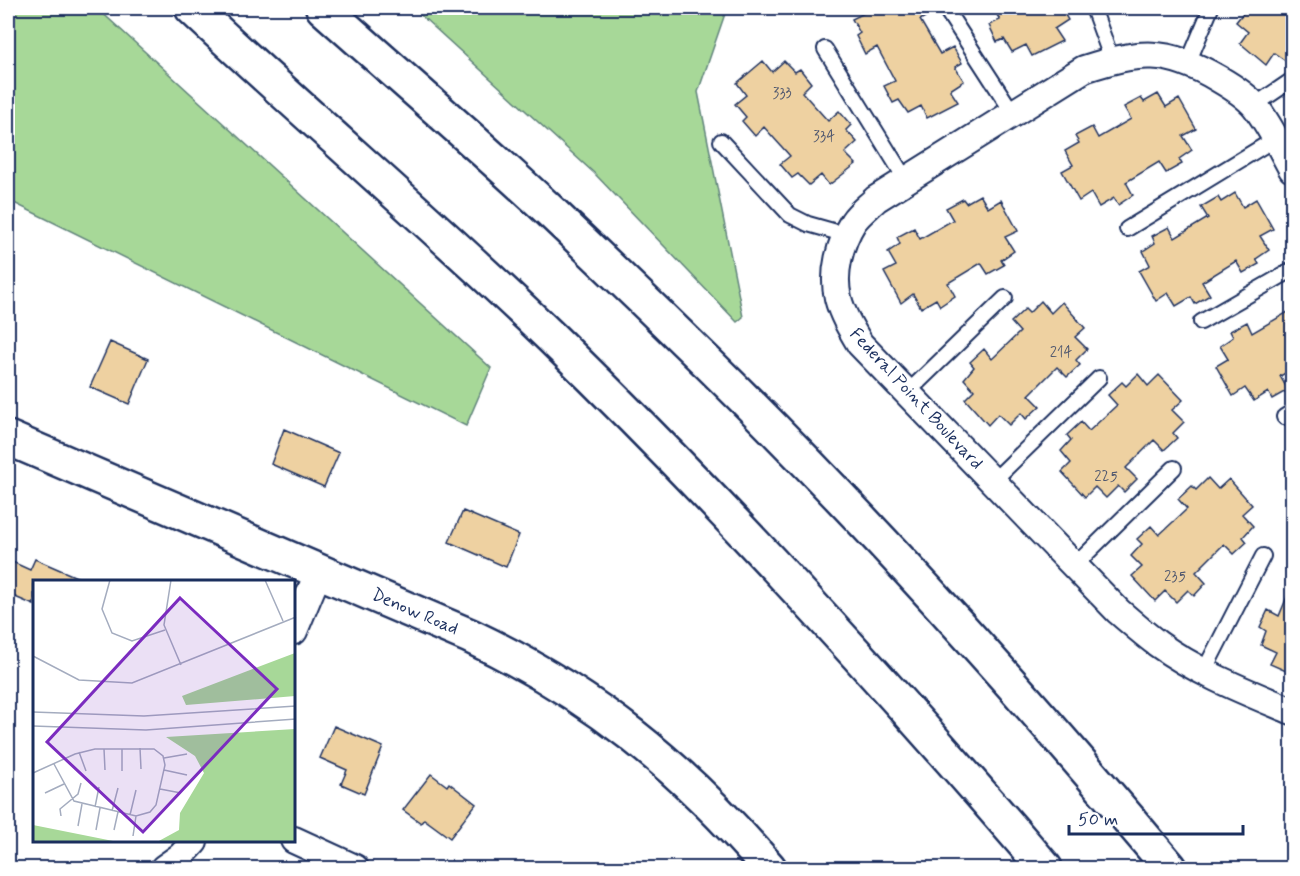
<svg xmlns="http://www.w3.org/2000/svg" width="1300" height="876" viewBox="0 0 1300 876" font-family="Mynerve,sans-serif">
	<rect width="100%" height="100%" fill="#fff"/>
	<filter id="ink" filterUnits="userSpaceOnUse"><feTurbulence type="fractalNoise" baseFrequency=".0167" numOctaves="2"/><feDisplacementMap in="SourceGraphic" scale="12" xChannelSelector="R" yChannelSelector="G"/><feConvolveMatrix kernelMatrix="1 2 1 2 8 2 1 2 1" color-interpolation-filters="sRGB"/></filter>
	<g filter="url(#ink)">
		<path fill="#a7d898" stroke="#61847b" stroke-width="1.5" d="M8,8H97L491,368L466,426L8,200Z
			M413,8H727L698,92L743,317L737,322L594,173Z"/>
		<path fill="#eed1a1" stroke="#1b2f5e" stroke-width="1.5" d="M874,8H936L937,10L920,20L940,54L953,47L962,63L955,67L964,81L950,90L958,102L927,118L921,106L908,113L899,100L893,103L884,86L895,81L877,47L865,54L856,36L860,33L852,19Z
			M993,8H1061L1068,20L1054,29L1062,41L1032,56L1026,45L1012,52L1004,39L997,42L989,25L1000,20Z
			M1247,8H1293V66L1274,53L1266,65L1240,43L1248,32L1236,22Z
			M763,61L772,72L784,61L795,72L800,69L811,83L802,92L828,121L839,111L851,125L846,130L857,142L845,153L856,164L829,185L821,175L809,185L798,174L792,178L780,164L790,156L764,127L755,136L742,121L746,117L735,104L746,95L737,83Z
			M1158,94L1166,107L1179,99L1196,129L1183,136L1192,150L1179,159L1182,164L1166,173L1159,162L1126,182L1133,195L1118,205L1114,198L1099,207L1091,193L1079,201L1062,171L1073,165L1065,151L1079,143L1075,136L1092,127L1098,138L1131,119L1124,107L1141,98L1144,102Z
			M1235,193L1243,207L1256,199L1273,229L1260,236L1269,250L1256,259L1259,264L1243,273L1236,261L1202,282L1210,295L1195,304L1191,297L1176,306L1168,293L1156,301L1139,271L1150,265L1143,251L1155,243L1152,236L1169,227L1175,238L1208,218L1201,207L1218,197L1221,202Z
			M980,195L988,208L1001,200L1018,231L1005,237L1014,251L1001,260L1004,265L988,274L981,263L948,283L955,296L940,306L936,299L921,308L913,294L901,303L884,272L896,266L888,252L900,244L897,237L914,228L920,239L953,220L946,208L963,199L966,203Z
			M1041,301L1051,313L1062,302L1085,328L1075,337L1087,349L1076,360L1080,365L1067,377L1057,367L1029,395L1040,406L1026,419L1021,413L1009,425L998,414L988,425L965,399L974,390L964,379L974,367L970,362L984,349L992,359L1020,332L1011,322L1025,309L1029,313Z
			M1293,309V369L1280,376L1288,390L1272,399L1268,392L1254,401L1245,388L1233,396L1216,366L1228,359L1220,346L1233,337L1230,331L1247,322L1252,333Z
			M110,342L148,359L129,404L90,387Z
			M1138,374L1148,386L1159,375L1183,400L1172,410L1184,422L1173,433L1177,438L1164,450L1154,440L1126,468L1137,479L1124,492L1118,486L1106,498L1095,487L1085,497L1062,472L1071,463L1061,451L1071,440L1067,435L1081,422L1089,431L1117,405L1108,395L1122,382L1126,386Z
			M284,429L339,453L324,487L271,464Z
			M1208,478L1218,489L1229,479L1252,505L1242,514L1253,526L1243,537L1247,542L1234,554L1224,544L1196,572L1206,583L1194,596L1188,590L1176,602L1165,591L1155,601L1132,576L1142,567L1131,556L1142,544L1137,539L1151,526L1159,535L1187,509L1178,499L1192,486L1196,490Z
			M463,511L519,535L506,567L449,542Z
			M35,559L88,582H34V605L8,594V560L30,570Z
			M1292,585H1293V674L1270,664L1276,652L1261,645L1266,631L1260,627L1268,610L1279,616Z
			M334,726L383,747L364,794L341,784L347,770L320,758Z
			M431,774L447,786L449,783L476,804L450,838L424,819L421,823L403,810Z"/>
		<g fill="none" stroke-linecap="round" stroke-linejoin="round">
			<defs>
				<path id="service" d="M945,8L1013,113
					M1093,8L1112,60
					M825,49L906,180
					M1188,63L1211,8
					M1255,105L1292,80
					M721,141L790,215L808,224L847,235
					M1127,229L1275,139
					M1201,322L1292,270
					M907,393L1005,298
					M1284,417L1292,412
					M992,482L1099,378
					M1073,567L1174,468
					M1204,671L1263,556"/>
				<path id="minor" d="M1292,169C1281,149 1270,125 1255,106C1246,95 1231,86 1219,79C1167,48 1139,51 1084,69L876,199C869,206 859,213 853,222C840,243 832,273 838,298C842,314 851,329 860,344L1118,611C1131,622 1144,634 1158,644C1198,673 1247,692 1292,711
					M294,631L319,571
					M294,840L355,868
					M164,868L181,856L194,842"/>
				<path id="tertiary" d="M8,438L470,636C593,694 681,766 769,868"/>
				<path id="motorway" d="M192,8C310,119 434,224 551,337C725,506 888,685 1045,868
					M323,8C398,75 475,141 549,210C604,262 658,314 711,366C873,525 1025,695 1170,868"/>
			</defs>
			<use href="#service" stroke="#1b2f5e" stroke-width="18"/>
			<use href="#minor" stroke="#1b2f5e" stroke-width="30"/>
			<use href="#tertiary" stroke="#1b2f5e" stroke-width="38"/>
			<use href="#motorway" stroke="#1b2f5e" stroke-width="38"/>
			<use href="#service" stroke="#fff" stroke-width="14"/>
			<use href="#minor" stroke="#fff" stroke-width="26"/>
			<use href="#tertiary" stroke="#fff" stroke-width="33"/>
			<use href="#motorway" stroke="#fff" stroke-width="33"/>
		</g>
	</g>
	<g text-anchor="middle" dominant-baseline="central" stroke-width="4.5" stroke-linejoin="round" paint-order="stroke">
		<g font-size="15" fill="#50586f">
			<text x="782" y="94">333</text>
			<text x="824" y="137">334</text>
			<text x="1061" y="353">214</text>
			<text x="1106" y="477">225</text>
			<text x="1175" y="577">235</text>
		</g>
		<g font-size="18" fill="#1b2f5e" stroke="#fff">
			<text transform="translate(916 399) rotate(47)">Federal Point Boulevard</text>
			<text transform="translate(415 612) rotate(23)">Denow Road</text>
		</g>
	</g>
	<g transform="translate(33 580)">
		<rect width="262" height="262" fill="#fff"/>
		<path d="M262,73V116L153,125L149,116ZM262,149V262H124L146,250L147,233L171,193L162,176L133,157ZM0,245L85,262H0Z" fill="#a7d898"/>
		<path fill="none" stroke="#a4acbf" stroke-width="1.5" d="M77,0L69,29L79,53L99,61L132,50M138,0L131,45L148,85M232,0L250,41M0,76L46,100L99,103L263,37M0,132L111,136L263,126M0,146L113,150L263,139M107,168L108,189M71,169L72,190M89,169V191M46,172L53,191M131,178L154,174M131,190L154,195M0,193L42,174L62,169H121L130,176L132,185L123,225L117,232L103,236L41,221L21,184M127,209L148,213M12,213L31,204M62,227L66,207M79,231L85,208M97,235L103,210M28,236L27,229L45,214L48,203M45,246L49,224M63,250L67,228M81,250L85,232M100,256L103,236"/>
		<path fill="#7b2cbf" fill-opacity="0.15" stroke="#7b2cbf" stroke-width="3" d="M147,18L244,109L110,252L14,162Z"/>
		<rect width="262" height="262" fill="none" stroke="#1b2f5e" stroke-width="3"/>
	</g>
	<rect width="1300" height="876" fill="none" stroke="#fff" stroke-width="30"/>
	<rect x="15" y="15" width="1270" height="846" fill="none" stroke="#1b2f5e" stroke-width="2" filter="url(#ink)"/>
	<path d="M1069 825v9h174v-9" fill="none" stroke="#1b2f5e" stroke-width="3"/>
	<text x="1078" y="825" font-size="18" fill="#1b2f5e" stroke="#ffffff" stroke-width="4.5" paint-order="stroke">50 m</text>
</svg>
